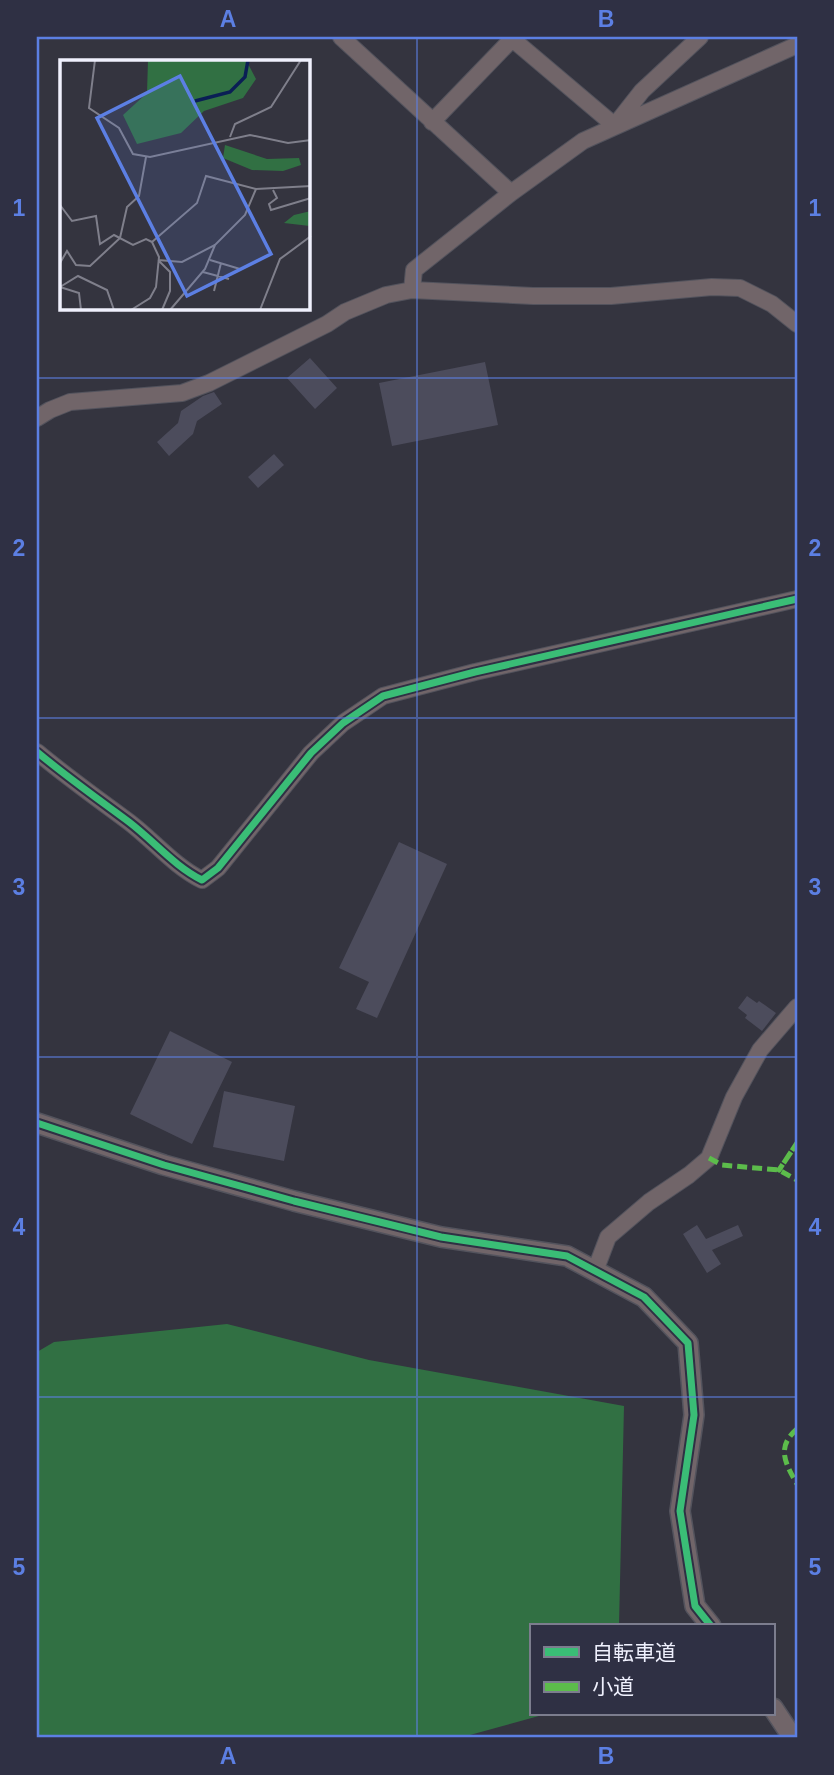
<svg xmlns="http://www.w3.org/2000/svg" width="834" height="1775" viewBox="0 0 834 1775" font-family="Helvetica,'Noto Sans JP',sans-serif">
	<rect width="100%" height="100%" fill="#34343f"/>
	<path fill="#317043" d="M227,1324L369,1360L624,1406L619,1626H531V1714H546L459,1738H37V1352L54,1342Z"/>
	<path fill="#4c4c5c" d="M310,358L337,388L315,409L287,378Z
		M485,362L498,425L392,446L379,383Z
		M214,392L222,404L197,421L193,434L169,456L157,442L178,423L181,411L203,396Z
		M274,454L284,465L258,488L248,477Z
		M399,842L447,864L377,1018L356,1009L369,982L339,968Z
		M747,996L757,1003L759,1001L776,1013L762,1031L745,1018L747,1015L738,1008Z
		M170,1031L232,1062L192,1144L130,1114Z
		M224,1091L295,1106L284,1161L213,1147Z
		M697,1225L706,1239L738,1225L743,1236L712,1250L721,1264L707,1273L683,1234Z"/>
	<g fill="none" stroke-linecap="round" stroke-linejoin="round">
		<defs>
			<path id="minor" d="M341,37L511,193
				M510,37L614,125
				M432,122L514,37
				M616,124L642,91L700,37
				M412,290L414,270L511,193L583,141L797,45
				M37,418L50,410L70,402L182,393L209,383L327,324L345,312L386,295L412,290L533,296H611L712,287L740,288L772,304L797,324
				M37,752C67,777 98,799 129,822C154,841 174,866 202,880L218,868L311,753L343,723L383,696L475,672L797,599
				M595,1271L608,1237L649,1202L689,1175L709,1158L734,1097L760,1050L797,1007"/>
			<path id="tertiary" d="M37,1123L164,1165L294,1201L441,1237L567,1256L644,1297L688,1343L694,1415L680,1511L695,1606L711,1626
				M773,1708L793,1738"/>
		</defs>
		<use href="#minor" stroke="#53535d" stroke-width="18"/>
		<use href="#tertiary" stroke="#53535d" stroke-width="22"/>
		<use href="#minor" stroke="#716569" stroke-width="16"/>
		<use href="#tertiary" stroke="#716569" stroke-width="19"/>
		<path stroke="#5cbc4b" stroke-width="5" stroke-dasharray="10 5" stroke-linecap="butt" d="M791,1152L779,1170L797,1143
			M709,1158L722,1165L779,1170L797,1180
			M797,1429C776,1447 785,1463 797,1484"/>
		<defs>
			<path id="cycleway" d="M37,752C67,777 98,799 129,822C154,841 174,866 202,880L218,868L311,753L343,723L383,696L475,672L797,599
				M37,1123L164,1165L294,1201L441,1237L567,1256L644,1297L688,1343L694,1415L680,1511L695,1606L711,1626"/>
		</defs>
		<use href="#cycleway" stroke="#2f3044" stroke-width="11"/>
		<use href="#cycleway" stroke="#3abd76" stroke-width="7"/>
	</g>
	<path fill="none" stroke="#5c7fe3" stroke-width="2" stroke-opacity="0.55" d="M417,37V1738M37,378H797M37,718H797M37,1057H797M37,1397H797"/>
	<g transform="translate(60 60)">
		<rect width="250" height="250" fill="#34343f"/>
		<path d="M88,0H186L196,19L183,38L144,51L121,73L77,84L63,55L87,33ZM165,85L207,99L239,98L241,105L223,111L192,110L163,98ZM251,151L250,166L224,163L234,155Z" fill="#317043"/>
		<path fill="none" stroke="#0a1e55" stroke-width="3.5" d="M135,41L170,32L185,17L188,0"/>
		<path fill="none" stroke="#7f7f8b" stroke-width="2" d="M35,0L29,48L59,68L73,94L90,97L190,75L228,83L251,80M170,77L175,64L211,47L241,0M213,130L217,138L209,144L211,150L251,138M0,145L12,161L36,156L40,184L54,175L73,185L86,179L92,182M92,182L137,143L146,116L196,129L251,126M98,200L122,202L155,185L185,155L196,129M98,200L110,212V231L102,250M150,200L180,209M0,203L7,191L16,205L30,206L60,178L67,147L79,136L86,97M143,212L169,219M0,227L18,216L47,230L54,250M0,227L19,233L21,250M154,231L161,203M71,250L90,238L96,227L99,197L92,182M110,250L145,209L155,185M200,250L220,199L251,176"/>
		<path fill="#5c7fe3" fill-opacity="0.15" stroke="#5c7fe3" stroke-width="3.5" d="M120,16L211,194L127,236L37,58Z"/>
		<rect width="250" height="250" fill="none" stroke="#eff0fd" stroke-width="3.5"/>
	</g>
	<rect width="834" height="1775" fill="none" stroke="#2f3044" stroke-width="77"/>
	<rect x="530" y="1624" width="245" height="91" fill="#2f3044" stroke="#7c7d8e" stroke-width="2"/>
	<rect x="544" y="1647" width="35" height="10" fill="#3abd76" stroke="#7c7d8e" stroke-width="2"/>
	<text x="592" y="1660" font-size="21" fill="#eff0fd">自転車道</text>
	<rect x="544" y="1682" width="35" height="10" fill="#5cbc4b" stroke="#7c7d8e" stroke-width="2"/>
	<text x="592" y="1694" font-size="21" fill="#eff0fd">小道</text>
	<rect x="38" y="38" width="758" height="1698" fill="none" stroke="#5c7fe3" stroke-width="2.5"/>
	<g font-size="23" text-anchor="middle" font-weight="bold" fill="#5c7fe3">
		<text x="228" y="27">A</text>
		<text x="606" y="27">B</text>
		<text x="19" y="216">1</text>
		<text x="815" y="216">1</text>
		<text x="19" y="556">2</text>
		<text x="815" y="556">2</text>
		<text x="19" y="895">3</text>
		<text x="815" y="895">3</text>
		<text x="19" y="1235">4</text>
		<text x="815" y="1235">4</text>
		<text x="19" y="1575">5</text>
		<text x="815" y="1575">5</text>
		<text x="228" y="1764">A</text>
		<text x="606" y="1764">B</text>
	</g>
</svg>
